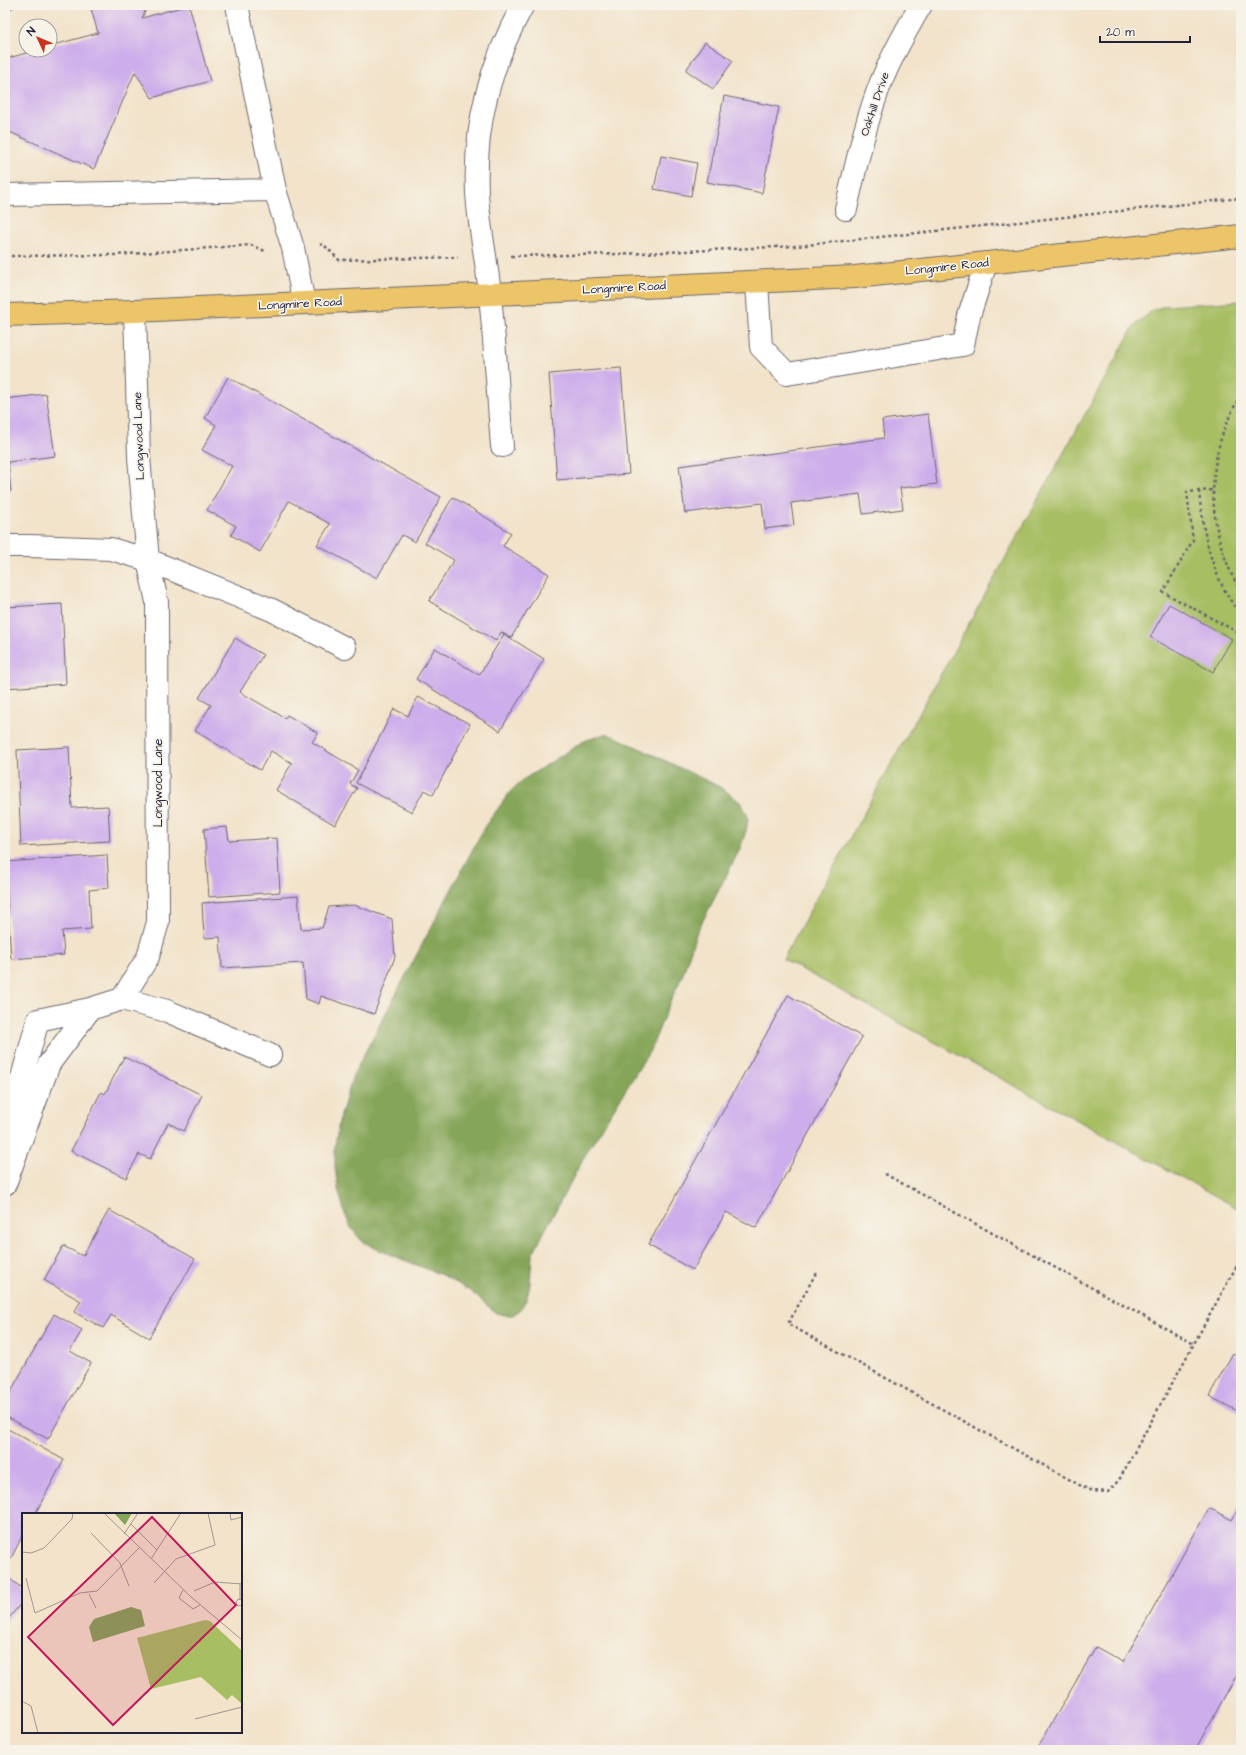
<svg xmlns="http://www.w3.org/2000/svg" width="1246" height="1755" viewBox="0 0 1246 1755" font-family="'Architects Daughter',sans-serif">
	<rect width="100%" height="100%" fill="#f7f3e8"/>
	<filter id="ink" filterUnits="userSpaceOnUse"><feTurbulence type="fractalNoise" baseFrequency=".025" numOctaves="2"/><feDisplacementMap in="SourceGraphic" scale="8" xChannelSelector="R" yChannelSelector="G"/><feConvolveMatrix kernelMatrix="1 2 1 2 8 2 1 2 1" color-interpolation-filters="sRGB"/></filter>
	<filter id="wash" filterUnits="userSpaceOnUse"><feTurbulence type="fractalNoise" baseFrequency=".012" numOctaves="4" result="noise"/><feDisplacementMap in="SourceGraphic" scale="16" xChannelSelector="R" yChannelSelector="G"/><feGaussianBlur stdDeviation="0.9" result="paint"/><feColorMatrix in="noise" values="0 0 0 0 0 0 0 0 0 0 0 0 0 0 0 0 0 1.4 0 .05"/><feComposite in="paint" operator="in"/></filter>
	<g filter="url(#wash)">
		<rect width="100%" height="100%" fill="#f2e3ca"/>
		<path fill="#a7be63" stroke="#64704f" d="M1241,301V1210L783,959L1134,326L1153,310L1165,306Z"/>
		<path fill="#85a559" stroke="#54644a" d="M604,734L614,736L722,788L740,802L747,814L748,819L746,831L740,849L696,934L683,974L667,1009L651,1049L584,1157L532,1255L530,1285L526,1300L520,1310L513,1315H504L496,1313L470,1291L444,1276L374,1248L361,1240L351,1228L345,1214L338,1189L335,1167V1146L339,1122L353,1075L485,826L511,791L521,781L584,741Z"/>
		<g id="blocks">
			<path fill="#cdadeb" d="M5,5H17L5,12Z
				M90,5H148L142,18L189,5L210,81L152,98L135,72L94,169L5,130V59L37,50H50V46L98,33Z
				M705,42L733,61L713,89L686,70Z
				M724,96L779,107L762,193L707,182Z
				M661,156L697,163L691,196L654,189Z
				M621,368L629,474L557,480L549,374Z
				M228,377L441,497L415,542L402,535L377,578L317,545L330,524L289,501L260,552L231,535L236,526L207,510L232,466L202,450L216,425L205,418Z
				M46,394L55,456L8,462L11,491H5V399Z
				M928,414L937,484L900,488L903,509L863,514L860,494L791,503L794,525L765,529L762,503L685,513L679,466L884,438L882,420Z
				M453,497L511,533L503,546L549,574L511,638L501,632L496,641L429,601L454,560L425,543Z
				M62,604L66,684L5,688V607Z
				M1169,604L1232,639L1213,672L1150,637Z
				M504,634L544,659L500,731L416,679L435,648L479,675Z
				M235,638L263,655L240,692L285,718L287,715L318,733L312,742L358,770L350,784L357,788L335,825L276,790L292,763L271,751L260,770L195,731L211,705L199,698Z
				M418,697L470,724L433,795L424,790L412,812L356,783L394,709L408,716Z
				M69,747L72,808L108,806L110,841L21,846L17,750Z
				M227,827L229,841L277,838L280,892L209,897L204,829Z
				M107,855L109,888L89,890L91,929L62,931L64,955L11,959L5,862Z
				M298,896L301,929L322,928L329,907L354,905L392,919L395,957L374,1014L321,996L319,1004L306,999L303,963L222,968L220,937L204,938L202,903Z
				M788,995L862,1037L756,1228L726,1212L693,1270L648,1245Z
				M124,1057L202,1095L184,1131L168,1123L150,1159L139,1154L126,1178L71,1151L101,1092L105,1094Z
				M109,1210L195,1259L149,1338L111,1315L103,1328L74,1312L81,1301L44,1280L63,1246L83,1256Z
				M54,1314L82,1330L70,1351L91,1363L48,1439L5,1416V1402Z
				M1233,1353L1241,1358V1413L1209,1396Z
				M6,1428L64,1460L35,1514H23V1535L11,1558L5,1554V1431Z
				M1241,1504V1667L1195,1750H1036L1096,1647L1123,1662L1209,1508L1232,1520Z
				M5,1575L23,1589V1601L5,1623Z"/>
		</g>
	</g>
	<g filter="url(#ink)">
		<use href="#blocks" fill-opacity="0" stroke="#6b666d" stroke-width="1"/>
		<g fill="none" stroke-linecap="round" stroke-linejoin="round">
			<defs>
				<path id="minor" d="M237,5L275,190L293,248L304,303
					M5,195L275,190
					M846,209C855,169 864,129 878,90C889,60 905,32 921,5
					M757,282L761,347L787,374L963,345L969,316L986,263
					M502,446C498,395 495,345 490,295C487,261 479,227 477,193C474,124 490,65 523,5
					M5,546H30L111,549L148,560L272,610L345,648
					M122,999L167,1011L270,1055
					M5,1139L38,1020L90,1009
					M5,1184L49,1064L90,1009L122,999L148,957L158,922L157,602L148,560L139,457L135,311"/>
				<path id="major" d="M5,315L135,311L855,277L1241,236"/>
			</defs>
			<use href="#minor" stroke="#6b666d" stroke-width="24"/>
			<use href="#major" stroke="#6b666d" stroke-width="24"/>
			<path stroke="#6b666d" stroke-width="2.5" stroke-dasharray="3 3" stroke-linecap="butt" d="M320,245L323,244L339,260L458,257
				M5,256L115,255L251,245L265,251
				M511,256L621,254L797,246L1241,198
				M1241,395C1203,456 1205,530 1241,592
				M1212,490L1187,492L1193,540L1163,592L1241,634
				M1199,491C1203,535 1212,579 1241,615
				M885,1174L1194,1344
				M816,1273L788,1324L1083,1487L1093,1491L1108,1492L1119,1480L1241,1258"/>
			<use href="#minor" stroke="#fff" stroke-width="22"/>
			<use href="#major" stroke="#edc569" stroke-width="22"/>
		</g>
	</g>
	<g text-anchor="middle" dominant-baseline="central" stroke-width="3.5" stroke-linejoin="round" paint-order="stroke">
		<g font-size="12" fill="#22223b" stroke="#f7f3e8">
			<text transform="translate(875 104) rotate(-71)">Oakhill Drive</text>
			<text transform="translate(947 267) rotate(-6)">Longmire Road</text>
			<text transform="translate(624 288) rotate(-3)">Longmire Road</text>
			<text transform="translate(300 304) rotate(-3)">Longmire Road</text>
			<text transform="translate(139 436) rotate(-92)">Longwood Lane</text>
			<text transform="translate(158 783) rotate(-90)">Longwood Lane</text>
		</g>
	</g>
	<g transform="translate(22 1513)">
		<rect width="220" height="220" fill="#f2e3ca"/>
		<path d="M183,107L188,108L220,138V191L210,182L205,187L179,164L129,176L115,125Z" fill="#a7be63"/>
		<path d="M92,0H110L103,12ZM109,94L119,97L123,113L71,129L67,114L72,106Z" fill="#85a559"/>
		<path fill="none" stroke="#9f9691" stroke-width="1" d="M82,0L168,83L220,127M208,0L209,7L220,4M109,11L135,37M69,20L98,50L107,73M102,21L116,0M0,39L9,40L22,35L50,6L51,0M129,46L159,0M4,65L13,100L58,80L75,78L117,35M132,70L154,46L193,32L186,0M161,77L157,85L171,96L178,92M172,78L193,69L220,71M67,81L74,95M218,86V70M220,87L216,86L214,90L216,93L220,92M0,188L9,193L16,220M173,206L220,194"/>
		<path fill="#c2185b" fill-opacity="0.15" stroke="#c2185b" stroke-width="2" d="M130,4L214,92L91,212L6,124Z"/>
		<rect width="220" height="220" fill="none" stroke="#22223b" stroke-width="2"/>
	</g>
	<rect width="1246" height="1755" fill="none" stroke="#f7f3e8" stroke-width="20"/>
	<g transform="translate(38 38) rotate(314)"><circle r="19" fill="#f7f3e8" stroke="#a29fa3"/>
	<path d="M0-3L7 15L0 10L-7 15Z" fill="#c8321e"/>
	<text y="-6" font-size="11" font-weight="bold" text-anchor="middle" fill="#22223b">N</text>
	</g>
	<path d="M1100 36v6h90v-6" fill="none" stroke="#22223b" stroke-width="2"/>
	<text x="1106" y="36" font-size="12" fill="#22223b" stroke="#f7f3e8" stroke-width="3" paint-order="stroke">20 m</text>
</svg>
